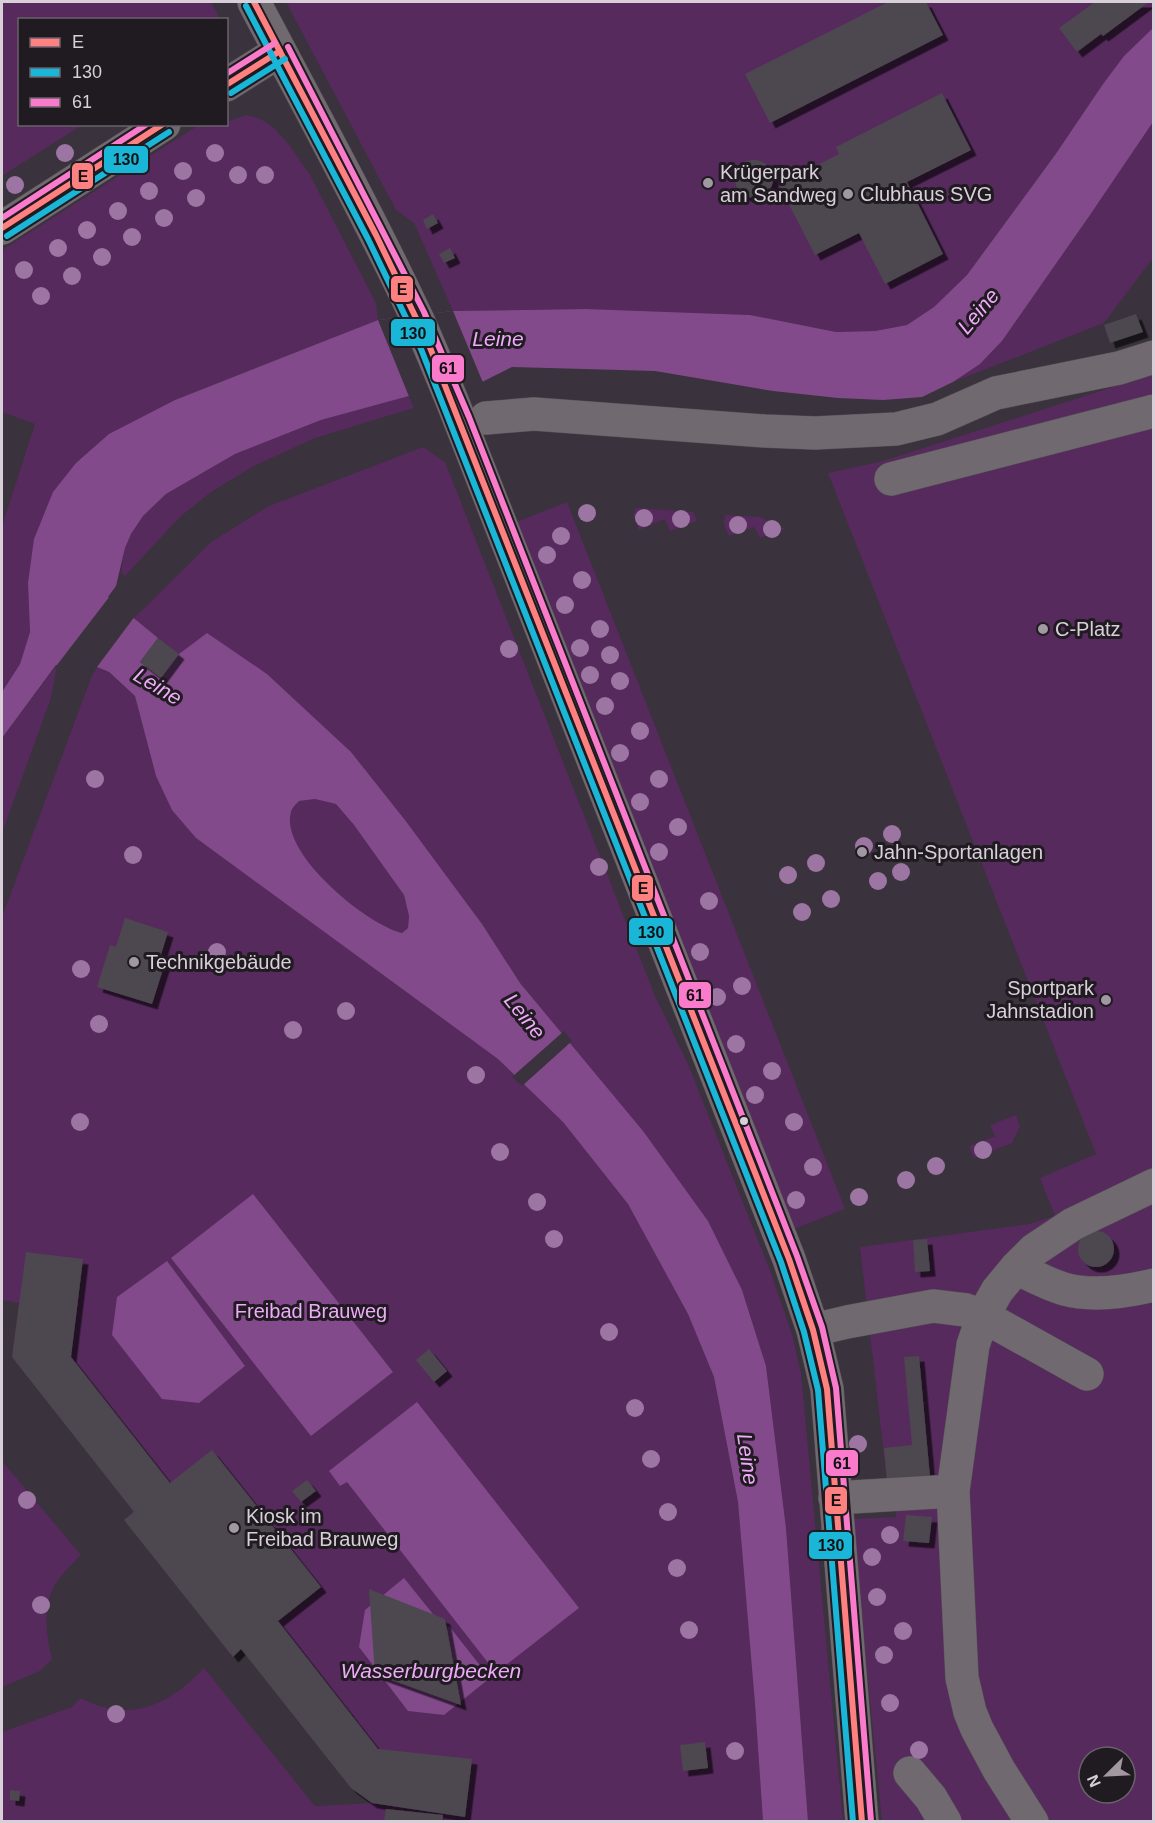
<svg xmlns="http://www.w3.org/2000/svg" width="1155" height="1823" viewBox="0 0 1155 1823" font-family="Arial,sans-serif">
	<defs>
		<filter id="shadow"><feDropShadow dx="5.5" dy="5.5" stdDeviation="0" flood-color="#0009"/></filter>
	</defs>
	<rect width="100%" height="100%" fill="#3a323c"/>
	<path fill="#562a5d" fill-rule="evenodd" d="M2,2H211L218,15V20H20V124L82,125L2,176Z
		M286,2H1153L1154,28L1124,56L1103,84L1055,155L967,275L934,307L907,325L875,331L836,332L750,315L586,309L453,311L414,223L396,210Z
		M246,115L261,119L275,129L290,146L310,175L376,303L378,320L175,400L28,583L30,632L20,664L2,692V526L35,424L2,412V250L199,125L226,124L227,118L229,121Z
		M1153,122V258L1104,323L953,382L980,364L1002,341L1090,215Z
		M1153,374V1821H882L852,1519L896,1517L895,1495L887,1481L860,1247L1029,1224L1055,1216L1040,1178L1096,1154L828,473L883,461ZM1089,1757H1125V1793H1089Z
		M409,396L414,408L315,438L254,466L211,492L180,517L125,576L121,572L125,548L131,534L143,516L166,494L235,454L321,420Z
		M423,447L445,462L655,996L688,1064L769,1268L792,1334L801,1373L843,1821H808L786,1528L766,1366L742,1290L524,1084L563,1122L628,1204L688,1314L714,1377L738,1502L755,1704L763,1821H2V1732L72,1707L81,1698C130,1724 169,1705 204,1668L315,1806L371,1803L351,1788L242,1650L233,1657L124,1520L134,1511L12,1357L19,1303L2,1300V917L91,678L97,667L108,672L135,696L156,776L196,838L498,1059L514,1075L562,1034L520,983L482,924L405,820L351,752L267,674L207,634L161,678L140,662L158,638L133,619L211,542L269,506Z
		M567,502L845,1209L794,1229L516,522Z
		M636,508L693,512L697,521L670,531L665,519L639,530L633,515Z
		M725,515L760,517L785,529L760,538L754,527L729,536L724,524Z
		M57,665L51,698L2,833V738Z
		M315,799L336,804L354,825L404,895L409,916L408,928L402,933C367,925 279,853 291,812C292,808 296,804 299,801Z
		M1016,1115L1020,1126L1012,1143L974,1158L969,1146L995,1136L990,1125Z
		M2,1461L81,1555C70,1566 57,1578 51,1593C43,1613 47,1639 52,1659L40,1671L2,1687Z"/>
	<path fill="#82498b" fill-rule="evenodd" d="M1153,28V122L1090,215L1002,341L980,364L953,382L922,397L883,400L838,398L773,391L655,371L512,367L482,382L409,396L321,420L235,454L166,494L143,516L131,534L125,548L116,586L108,597L158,638L140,662L161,678L179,654L207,633L267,674L351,752L405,820L482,924L520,983L643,1131L708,1221L742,1290L766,1366L786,1528L808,1821H763L755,1704L738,1502L714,1377L688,1314L628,1204L563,1122L498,1059L196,838L172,810L156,776L135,696L109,672L97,667L56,665L2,738V692L20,664L30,632L28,583L34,539L53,492L76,463L109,434L175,400L378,320L453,311L586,309L750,315L836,332L875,331L907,325L934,307L967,275L1055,155L1103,84L1124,56ZM315,799L336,804L354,825L404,895L409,916L408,928L402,933C367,925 279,853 291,812C292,808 296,804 299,801Z
		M253,1194L393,1372L311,1436L171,1258Z
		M167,1261L245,1366L199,1403L162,1399L112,1335L117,1297Z
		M417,1402L579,1608L496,1673L347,1482L340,1486L329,1471Z
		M404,1578L445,1629L449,1626L490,1678L444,1715L408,1711L359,1647L365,1610Z"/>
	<path fill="#3a323c" d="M453,311L484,385L410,399L378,320Z
		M110,596L135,616L97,667L94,670L57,665Z
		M564,1031L572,1041L522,1086L512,1077Z"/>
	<path fill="#4d474f" filter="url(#shadow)" d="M888,2H926L943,35L770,123L745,74Z
		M1095,2H1149L1103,36L1101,34L1077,52L1059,28Z
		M942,93L971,150L907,182L943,254L885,284L859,233L815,255L779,185L839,154L836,147Z
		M735 179a19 19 0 1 1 38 0a19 19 0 1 1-38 0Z
		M433,214L438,223L427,229L423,220Z
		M450,248L455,258L444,263L439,254Z
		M1136,314L1143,332L1110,343L1104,325Z
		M158,638L179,654L161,678L140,662Z
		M125,918L168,932L159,961L165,963L152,1004L97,987L110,945L116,947Z
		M1078 1249a18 18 0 1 1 36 0a18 18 0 1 1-36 0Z
		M927,1239L930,1271L915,1272L913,1240Z
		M26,1252L83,1259L71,1357L170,1483L212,1450L321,1587L278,1621L378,1749L472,1759L465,1817L372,1803L351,1788L241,1649L233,1657L124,1520L134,1512L12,1357Z
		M429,1349L447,1371L434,1382L416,1360Z
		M919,1356L930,1477L887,1481L884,1448L912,1445L904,1357Z
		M307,1480L316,1491L301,1502L292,1491Z
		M906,1515L932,1517L929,1543L903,1541Z
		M369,1589L445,1619L461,1705L375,1674Z
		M705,1742L708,1768L683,1771L680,1745Z
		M10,1790L20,1791L19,1801L10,1800Z
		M386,1809L443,1815L442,1822H384Z"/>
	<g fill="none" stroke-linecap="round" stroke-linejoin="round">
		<defs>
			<path id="minor" d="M254,2C308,105 365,208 415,314C428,341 439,370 451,398L789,1259L813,1330L827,1389L862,1822
				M226,85L280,51
				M2,228L164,124
				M486,418L534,414L765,431L815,433L896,429L937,419L996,393L1119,368L1154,357
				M891,479L1154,411
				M1016,1268C1031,1275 1047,1284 1064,1289C1092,1297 1125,1292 1154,1285
				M813,1330L847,1322L933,1306L966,1310L983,1316L1087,1374
				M835,1498L953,1491
				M910,1773L931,1798L945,1822
				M1032,1822L999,1770L977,1729L970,1712L962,1678L953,1491L973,1345L983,1316L997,1291L1016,1268L1034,1250L1073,1224L1154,1185"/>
		</defs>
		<use href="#minor" stroke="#554f56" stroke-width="34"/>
		<use href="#minor" stroke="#706a70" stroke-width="33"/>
		<defs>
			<path id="bus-1" d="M254,2L376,235L429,345L789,1259L813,1330L827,1389L862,1822
				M226,85L280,51
				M2,228L163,124"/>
			<path id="bus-2" d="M246,6L368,239L421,349L781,1262L804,1332L818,1390L853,1822
				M231,93L285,59
				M7,236L169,132"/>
			<path id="bus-3" d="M288,47L424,312L469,417L797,1256L822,1327L836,1388L871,1821
				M226,74L275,43
				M2,218L147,124"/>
		</defs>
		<use href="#bus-1" stroke="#201a21" stroke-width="10"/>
		<use href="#bus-2" stroke="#201a21" stroke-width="10"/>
		<use href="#bus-3" stroke="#201a21" stroke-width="10"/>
		<use href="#bus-1" stroke="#ff8080" stroke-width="6"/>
		<use href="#bus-2" stroke="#1ab6d8" stroke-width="6"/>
		<use href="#bus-3" stroke="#fa7bcb" stroke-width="6"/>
	</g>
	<g fill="#9c75a3">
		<circle cx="65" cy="153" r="9"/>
		<circle cx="215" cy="153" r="9"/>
		<circle cx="183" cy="171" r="9"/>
		<circle cx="238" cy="175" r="9"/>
		<circle cx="265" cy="175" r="9"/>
		<circle cx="15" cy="185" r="9"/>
		<circle cx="149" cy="191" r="9"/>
		<circle cx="196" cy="198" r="9"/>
		<circle cx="118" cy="211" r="9"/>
		<circle cx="164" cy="218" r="9"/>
		<circle cx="87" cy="230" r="9"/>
		<circle cx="132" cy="237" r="9"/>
		<circle cx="58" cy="248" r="9"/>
		<circle cx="102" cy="257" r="9"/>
		<circle cx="24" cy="270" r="9"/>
		<circle cx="72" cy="276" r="9"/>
		<circle cx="41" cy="296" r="9"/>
		<circle cx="587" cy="513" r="9"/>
		<circle cx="644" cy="518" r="9"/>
		<circle cx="681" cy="519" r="9"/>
		<circle cx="738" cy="525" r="9"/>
		<circle cx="772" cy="529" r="9"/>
		<circle cx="561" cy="536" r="9"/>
		<circle cx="547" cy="555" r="9"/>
		<circle cx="582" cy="580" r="9"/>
		<circle cx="565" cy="605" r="9"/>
		<circle cx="600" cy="629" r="9"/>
		<circle cx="580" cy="648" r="9"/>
		<circle cx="509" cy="649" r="9"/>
		<circle cx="610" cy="655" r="9"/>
		<circle cx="590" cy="675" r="9"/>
		<circle cx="620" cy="681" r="9"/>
		<circle cx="605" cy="706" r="9"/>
		<circle cx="640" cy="731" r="9"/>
		<circle cx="620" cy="753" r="9"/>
		<circle cx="95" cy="779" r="9"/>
		<circle cx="659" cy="779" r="9"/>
		<circle cx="640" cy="802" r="9"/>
		<circle cx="678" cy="827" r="9"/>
		<circle cx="892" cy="834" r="9"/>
		<circle cx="864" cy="846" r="9"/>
		<circle cx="659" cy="852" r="9"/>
		<circle cx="133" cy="855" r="9"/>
		<circle cx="816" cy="863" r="9"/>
		<circle cx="599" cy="867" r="9"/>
		<circle cx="901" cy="872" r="9"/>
		<circle cx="788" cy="875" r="9"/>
		<circle cx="878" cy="881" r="9"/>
		<circle cx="831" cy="899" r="9"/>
		<circle cx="709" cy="901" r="9"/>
		<circle cx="802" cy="912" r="9"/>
		<circle cx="217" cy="952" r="9"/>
		<circle cx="700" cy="952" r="9"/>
		<circle cx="81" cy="969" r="9"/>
		<circle cx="742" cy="986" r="9"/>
		<circle cx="717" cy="997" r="9"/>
		<circle cx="346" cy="1011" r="9"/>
		<circle cx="99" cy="1024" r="9"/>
		<circle cx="293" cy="1030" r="9"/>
		<circle cx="736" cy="1044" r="9"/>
		<circle cx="772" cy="1071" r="9"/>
		<circle cx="476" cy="1075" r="9"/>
		<circle cx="755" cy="1095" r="9"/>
		<circle cx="80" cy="1122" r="9"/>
		<circle cx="794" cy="1122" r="9"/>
		<circle cx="983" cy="1150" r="9"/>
		<circle cx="500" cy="1152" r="9"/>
		<circle cx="936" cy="1166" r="9"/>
		<circle cx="813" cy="1167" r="9"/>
		<circle cx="906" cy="1180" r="9"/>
		<circle cx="859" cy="1197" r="9"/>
		<circle cx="796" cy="1200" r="9"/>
		<circle cx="537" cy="1202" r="9"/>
		<circle cx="554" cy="1239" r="9"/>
		<circle cx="609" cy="1332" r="9"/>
		<circle cx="635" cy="1408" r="9"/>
		<circle cx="858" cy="1444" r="9"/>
		<circle cx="651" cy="1459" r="9"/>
		<circle cx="27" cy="1500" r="9"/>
		<circle cx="668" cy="1512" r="9"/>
		<circle cx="890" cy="1535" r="9"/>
		<circle cx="872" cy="1557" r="9"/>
		<circle cx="677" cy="1568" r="9"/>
		<circle cx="877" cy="1597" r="9"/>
		<circle cx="41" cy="1605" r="9"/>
		<circle cx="689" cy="1630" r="9"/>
		<circle cx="903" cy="1631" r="9"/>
		<circle cx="884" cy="1655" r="9"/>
		<circle cx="890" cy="1703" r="9"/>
		<circle cx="116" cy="1714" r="9"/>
		<circle cx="919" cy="1750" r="9"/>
		<circle cx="735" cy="1751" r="9"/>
	</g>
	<g fill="#a198a2" stroke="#201a21" stroke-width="2">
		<circle cx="708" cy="183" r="6"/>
		<circle cx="848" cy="194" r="6"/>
		<circle cx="1043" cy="629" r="6"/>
		<circle cx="862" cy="852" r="6"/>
		<circle cx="134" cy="962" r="6"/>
		<circle cx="1106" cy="1000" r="6"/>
		<circle cx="234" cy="1528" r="6"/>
	</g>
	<circle fill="#d8cfd9" stroke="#201a21" stroke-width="2" cx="744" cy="1121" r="5"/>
	<g text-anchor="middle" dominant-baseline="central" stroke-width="6" stroke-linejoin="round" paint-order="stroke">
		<g font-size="20" fill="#d8cfd9" stroke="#201a21" text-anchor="start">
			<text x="720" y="172">Krügerpark<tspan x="720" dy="23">am Sandweg</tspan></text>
			<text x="860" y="194">Clubhaus SVG</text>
			<text x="1055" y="629">C-Platz</text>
			<text x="874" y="852">Jahn-Sportanlagen</text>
			<text x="146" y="962">Technikgebäude</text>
			<text x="1094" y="988" text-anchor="end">Sportpark<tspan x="1094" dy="23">Jahnstadion</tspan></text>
			<text x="246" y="1516">Kiosk im<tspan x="246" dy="23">Freibad Brauweg</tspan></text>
		</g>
		<g font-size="20" fill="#edabf8" stroke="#201a21">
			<text x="311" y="1311">Freibad Brauweg</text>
		</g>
		<g font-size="21" font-style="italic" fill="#eeabf8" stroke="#201a21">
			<text transform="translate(978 311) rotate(-50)">Leine</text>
			<text x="498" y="338">Leine</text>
			<text transform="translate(158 686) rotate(31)">Leine</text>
			<text transform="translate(525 1016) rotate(51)">Leine</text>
			<text transform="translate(748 1459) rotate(82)">Leine</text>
			<text x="431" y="1670">Wasserburgbecken</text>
		</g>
	</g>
	<g stroke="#201a21" stroke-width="2">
		<rect x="103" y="145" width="46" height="29" rx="6" fill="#1ab6d8"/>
		<rect x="71" y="162" width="23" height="28" rx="6" fill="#ff8080"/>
		<rect x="390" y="275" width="24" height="28" rx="6" fill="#ff8080"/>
		<rect x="390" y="318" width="46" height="29" rx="6" fill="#1ab6d8"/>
		<rect x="431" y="354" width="34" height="29" rx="6" fill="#fa7bcb"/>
		<rect x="631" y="874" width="23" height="28" rx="6" fill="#ff8080"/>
		<rect x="628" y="917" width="46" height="29" rx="6" fill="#1ab6d8"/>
		<rect x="678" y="981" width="34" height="28" rx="6" fill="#fa7bcb"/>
		<rect x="825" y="1449" width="34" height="28" rx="6" fill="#fa7bcb"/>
		<rect x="824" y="1486" width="24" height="29" rx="6" fill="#ff8080"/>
		<rect x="808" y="1531" width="45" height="29" rx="6" fill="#1ab6d8"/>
	</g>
	<g font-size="16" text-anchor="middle" font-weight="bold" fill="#111">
		<text x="126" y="165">130</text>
		<text x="83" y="182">E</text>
		<text x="402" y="295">E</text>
		<text x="413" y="339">130</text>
		<text x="448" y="374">61</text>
		<text x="643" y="894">E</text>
		<text x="651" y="938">130</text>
		<text x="695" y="1001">61</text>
		<text x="842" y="1469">61</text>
		<text x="836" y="1506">E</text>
		<text x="831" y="1551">130</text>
	</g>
	<rect width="1155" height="1823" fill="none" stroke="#d8cfd9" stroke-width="6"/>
	<rect x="18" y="18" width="210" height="108" fill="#201a21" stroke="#6a626b" stroke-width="1.5"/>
	<rect x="30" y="38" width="30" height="9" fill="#ff8080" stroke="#6a626b" stroke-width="1.5"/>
	<text x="72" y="48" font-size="18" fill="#d8cfd9">E</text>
	<rect x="30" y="68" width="30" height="9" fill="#1ab6d8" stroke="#6a626b" stroke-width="1.5"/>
	<text x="72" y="78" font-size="18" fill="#d8cfd9">130</text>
	<rect x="30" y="98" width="30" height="9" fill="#fa7bcb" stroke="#6a626b" stroke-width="1.5"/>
	<text x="72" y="108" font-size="18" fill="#d8cfd9">61</text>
	<g transform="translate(1107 1775) rotate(246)"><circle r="28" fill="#201a21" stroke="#6a626b" stroke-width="1.5"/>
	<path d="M0-4.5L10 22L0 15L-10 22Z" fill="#a198a2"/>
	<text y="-9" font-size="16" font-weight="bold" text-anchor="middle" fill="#d8cfd9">N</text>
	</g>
</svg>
